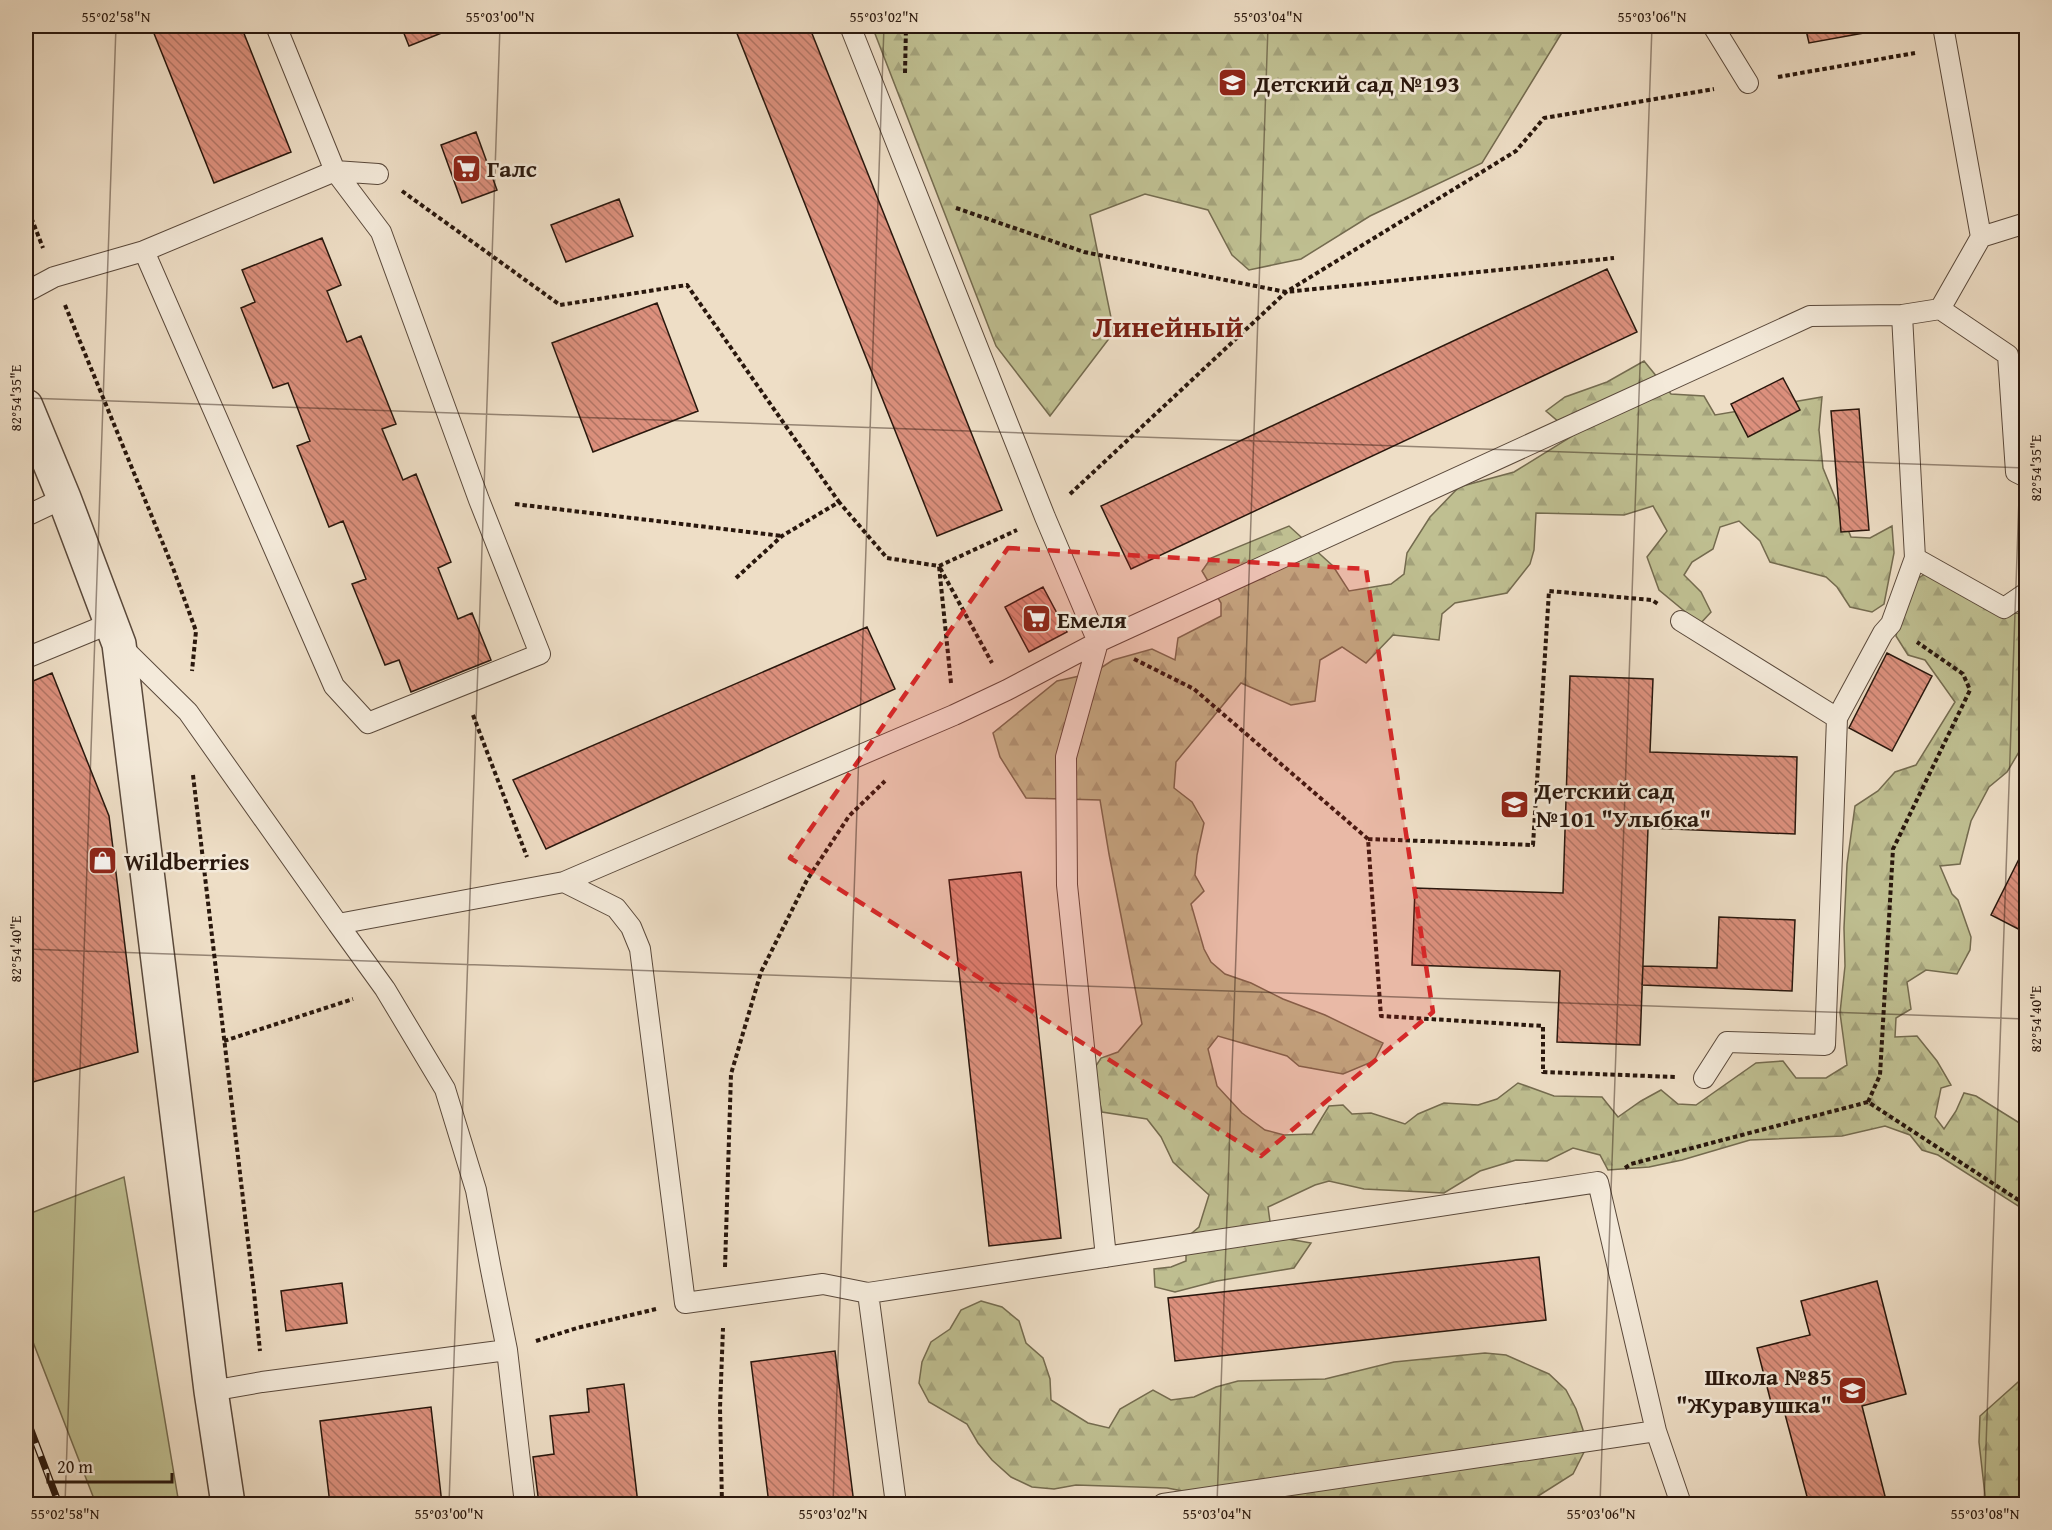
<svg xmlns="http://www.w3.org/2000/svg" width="2052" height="1530" viewBox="0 0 2052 1530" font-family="'Gentium Book Plus',serif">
	<defs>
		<pattern id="forest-firs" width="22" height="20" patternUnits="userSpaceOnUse" patternTransform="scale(1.5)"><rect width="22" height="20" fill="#bfbf91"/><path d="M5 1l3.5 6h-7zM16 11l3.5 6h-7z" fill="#a4a37c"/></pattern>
		<pattern id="building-back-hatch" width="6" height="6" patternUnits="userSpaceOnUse" patternTransform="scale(1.5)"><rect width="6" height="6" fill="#dc907d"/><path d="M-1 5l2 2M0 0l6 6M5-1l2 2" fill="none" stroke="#b27565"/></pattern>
	</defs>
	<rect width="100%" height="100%" fill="#eedec6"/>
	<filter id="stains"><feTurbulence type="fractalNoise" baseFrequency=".00333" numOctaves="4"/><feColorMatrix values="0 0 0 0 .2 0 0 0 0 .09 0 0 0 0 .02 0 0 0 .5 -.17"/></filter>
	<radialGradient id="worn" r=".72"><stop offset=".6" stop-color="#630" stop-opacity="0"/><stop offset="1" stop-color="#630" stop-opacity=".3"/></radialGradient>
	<path fill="#bfbf91" stroke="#746b4f" stroke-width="1.5" d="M124,1177L179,1504H96L26,1324V1215Z"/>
	<path fill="url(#forest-firs)" stroke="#746b4f" stroke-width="1.5" d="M872,26H1566L1482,163L1370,216L1301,259L1249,270L1232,255L1208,210L1145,194L1090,215L1114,332L1050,416L996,346Z
		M1644,361L1671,394L1704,396L1715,415L1822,397L1819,430L1823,468L1851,537L1870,538L1892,526L1894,553L1884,604L1872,612L1850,607L1837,587L1826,577L1770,562L1760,541L1739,521L1720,527L1713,549L1692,562L1684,575L1701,592L1711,612L1700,624L1659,590L1647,557L1667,531L1653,506L1624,515L1536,513L1534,550L1530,564L1507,593L1455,603L1442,614L1439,640L1393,635L1366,663L1342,647L1320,660L1315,701L1291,705L1241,683L1176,762L1174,788L1192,802L1204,823L1197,855L1195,875L1204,891L1191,904L1204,949L1211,962L1225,974L1251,983L1283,999L1325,1015L1383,1043L1374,1061L1343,1074L1299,1066L1287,1056L1218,1036L1208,1049L1217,1086L1242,1113L1265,1130L1284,1135L1312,1134L1329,1106L1343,1105L1352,1114L1371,1113L1405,1124L1418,1114L1444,1103L1478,1105L1497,1099L1518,1083L1554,1096L1602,1097L1618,1117L1641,1101L1661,1090L1678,1104L1696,1105L1756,1063L1783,1061L1796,1078H1826L1847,1065L1840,1013L1845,966L1844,928L1847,864L1855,806L1878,791L1895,772L1916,765L1955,702L1925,660L1908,655L1896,636L1900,614L1913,582L1926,573C1957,589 1991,613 2026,614V715L2019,752L2007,772L1989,787L1971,821L1960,864L1940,866L1952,894L1958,900L1971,937L1970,950L1957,974L1926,970L1907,982L1911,1009L1896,1018L1895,1037L1917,1036L1937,1061L1951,1085L1941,1088L1935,1117L1944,1129L1956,1111L1964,1093L1976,1096L2026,1127V1211L1938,1155L1922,1150L1910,1135L1885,1126L1842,1136L1750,1140L1682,1160L1649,1167L1608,1170L1600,1155L1573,1148L1547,1161L1516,1160L1480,1171L1444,1193L1364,1189L1329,1181L1315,1185L1268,1207L1272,1236L1311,1243L1294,1268L1217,1281L1175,1292L1155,1287L1154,1269L1171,1267L1186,1261V1238L1199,1227L1209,1195L1173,1162L1161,1137L1147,1119L1102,1112L1092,1072L1101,1058L1118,1052L1142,1024L1109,854L1100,800L1026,798L1000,757L993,733L1057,681L1093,673L1113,660L1152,649L1175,660L1178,638L1221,616V603L1202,571L1211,558L1289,526L1333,566L1349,591L1391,584L1404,574L1407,553L1430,517L1459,487L1514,472L1574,435L1546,411L1565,397L1607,382Z
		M981,1301L1002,1307L1019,1321L1026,1343L1043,1358L1050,1379L1051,1400L1088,1423L1109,1428L1120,1409L1153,1390L1171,1400L1194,1397L1216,1387L1238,1381L1325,1379L1394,1362L1485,1353L1506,1355L1549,1374L1566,1390L1576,1409L1583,1430L1584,1452L1573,1474L1535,1498L1515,1504H1252L1167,1488L1076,1485L1054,1489L1032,1487L1011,1477L992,1460L978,1443L967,1424L929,1402L919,1383L922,1362L931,1342L950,1329L961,1310Z
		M2026,1375V1504H1986L1979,1442L1980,1416Z"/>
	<path fill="url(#building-back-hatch)" stroke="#29170d" stroke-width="1.5" d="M151,26H241L291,152L214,183Z
		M401,26H459L409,46Z
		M734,26H809L1002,510L937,536Z
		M1805,26H1891V28L1809,43Z
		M476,132L497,190L462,203L441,145Z
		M619,199L633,236L566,262L551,225Z
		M322,238L341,285L327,291L347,342L361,336L396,424L382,429L403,480L416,474L451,562L438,568L458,619L472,613L491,660L411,692L399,660L385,665L352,584L366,579L343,521L329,527L297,446L310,441L288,383L273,388L241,308L255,302L242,270Z
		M1607,269L1637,332L1131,569L1101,506Z
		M657,303L698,411L593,452L552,343Z
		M1783,378L1800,410L1748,437L1731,404Z
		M1859,409L1869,530L1841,532L1831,411Z
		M1043,587L1067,632L1029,652L1005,607Z
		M867,627L895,689L546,849L513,780Z
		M1887,653L1932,676L1892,751L1849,728Z
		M52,673L109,816L138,1052L26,1084V684Z
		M1570,676L1653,679L1650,752L1797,757L1795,834L1648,828L1640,1045L1557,1042L1560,971L1412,965L1415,888L1563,893Z
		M2026,845V933L1991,915Z
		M1021,872L1061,1238L989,1246L949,880Z
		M1719,917L1795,920L1792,991L1642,985L1643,966L1717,968Z
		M1539,1257L1546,1320L1175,1361L1168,1298Z
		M1877,1281L1906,1394L1862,1406L1887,1504H1809L1782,1403L1772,1406L1757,1348L1810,1335L1801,1301Z
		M342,1283L347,1323L286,1331L281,1291Z
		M835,1351L854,1504H769L751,1362Z
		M624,1384L638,1504H539L533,1457L554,1454L550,1416L589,1412L587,1389Z
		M431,1407L442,1504H330L320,1421Z"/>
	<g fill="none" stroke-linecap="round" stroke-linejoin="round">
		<defs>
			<path id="service" d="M850,26L1045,517L1098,642L1066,757L1067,885L1106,1257
				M1713,26L1748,83
				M1943,26L1981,237L2026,223
				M144,251L334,686L368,723L540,654L479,500L381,232L335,171L276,26
				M26,292L54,277L144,251L335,171L378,174
				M1940,309L1981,237
				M26,516L64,498
				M1915,558L2004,608L2026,593
				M1681,621L1837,718L1883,633L1891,624L1915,558L1902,315
				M120,645L188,712L338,924L564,882L616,908L631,927L640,949L685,1303L823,1284L868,1293L896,1504
				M26,658L111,623
				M564,882L954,715L1007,690L1098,642L1810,316L1902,315L1940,309L2008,355L2016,472L2026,477
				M338,924L385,989L445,1089L476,1190L491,1270L507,1350L525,1504
				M1704,1078L1727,1042L1825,1045L1837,718
				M868,1293L1598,1182L1656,1431L1681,1504
				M211,1391L262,1382L507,1350
				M1163,1504L1656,1431"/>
			<path id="minor" d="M26,406L64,498L119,644L211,1391L228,1504"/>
		</defs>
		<use href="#service" stroke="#5a493b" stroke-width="22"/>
		<use href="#minor" stroke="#5a493b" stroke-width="36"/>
		<path stroke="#29170d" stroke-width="4" stroke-dasharray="4.5 3" stroke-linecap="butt" d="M905,73L906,26
			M1778,77L1915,53
			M402,191L560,305L687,285L839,502
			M26,204L43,248
			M956,208L1084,252L1286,292L1614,258
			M65,305L173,568L196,631L192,671
			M1070,494L1286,292L1516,151L1544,118L1714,89
			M515,504L782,536
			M736,578L782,536L839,502L887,558L939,566L1017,530
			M1134,659L1194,689L1368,839L1381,1016L1543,1026V1072L1675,1077
			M951,683L939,566L992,663
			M473,715L527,857
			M193,775L254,1292L260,1351
			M1368,839L1533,845L1549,591L1652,600L1658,604
			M224,1041L353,999
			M1868,1102L1880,1075L1893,849L1970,690L1963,674L1917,642
			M1625,1168L1631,1164L1868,1102L2026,1205
			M725,1267L731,1074L761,972L807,880L849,816L885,781
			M536,1341L577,1328L656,1309
			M722,1504L720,1408L723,1328"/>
		<use href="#service" stroke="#f4eada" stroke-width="20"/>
		<use href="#minor" stroke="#f4eada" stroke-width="33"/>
		<defs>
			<path id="rail" d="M26,1417L59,1504
				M26,1484L33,1504"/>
		</defs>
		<use href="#rail" stroke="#29170d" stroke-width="7"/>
		<use href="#rail" stroke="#f4eada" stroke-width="4.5" stroke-dasharray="14" stroke-linecap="butt"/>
	</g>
	<path fill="#d62828" fill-opacity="0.2" stroke="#d62828" stroke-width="4.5" stroke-dasharray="12 8" stroke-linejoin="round" d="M1008,548L1366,569L1433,1012L1261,1156L790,858Z"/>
	<path fill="none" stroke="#29170d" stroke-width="1.5" stroke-opacity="0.45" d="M26,398L2026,468M26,949L2026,1019M26,1500L150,1504M65,1504L116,26M449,1504L500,26M833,1504L884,26M1217,1504L1268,26M1600,1504L1652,26M1984,1504L2026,297"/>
	<defs>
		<symbol id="school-square" viewBox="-11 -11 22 22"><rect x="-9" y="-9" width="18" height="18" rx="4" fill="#8f2418" stroke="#f4eada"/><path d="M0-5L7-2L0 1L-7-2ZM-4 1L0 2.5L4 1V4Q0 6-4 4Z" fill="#fff"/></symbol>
		<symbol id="supermarket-square" viewBox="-11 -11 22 22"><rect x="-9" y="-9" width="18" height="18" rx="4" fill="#8f2418" stroke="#f4eada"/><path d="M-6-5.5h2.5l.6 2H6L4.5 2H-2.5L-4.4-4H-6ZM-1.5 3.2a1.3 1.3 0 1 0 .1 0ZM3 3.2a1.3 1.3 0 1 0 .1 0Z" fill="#fff"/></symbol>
		<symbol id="shop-square" viewBox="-11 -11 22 22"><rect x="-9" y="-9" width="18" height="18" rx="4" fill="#8f2418" stroke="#f4eada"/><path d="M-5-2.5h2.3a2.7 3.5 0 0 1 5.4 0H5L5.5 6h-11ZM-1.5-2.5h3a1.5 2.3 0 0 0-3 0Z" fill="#fff"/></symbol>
	</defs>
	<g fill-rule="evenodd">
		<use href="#school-square" x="1216" y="66" width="33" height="33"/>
		<use href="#supermarket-square" x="450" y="152" width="33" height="33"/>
		<use href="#supermarket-square" x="1020" y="602" width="33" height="33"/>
		<use href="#school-square" x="1498" y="788" width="33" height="33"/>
		<use href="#shop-square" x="86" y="844" width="33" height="33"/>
		<use href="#school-square" x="1836" y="1374" width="33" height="33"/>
	</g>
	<g text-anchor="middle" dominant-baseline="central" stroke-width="5" stroke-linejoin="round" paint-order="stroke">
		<g font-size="24" font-weight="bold" fill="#29170d" stroke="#f4eada" text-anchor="start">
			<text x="1254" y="83">Детский сад №193</text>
			<text x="487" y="168">Галс</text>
			<text x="1057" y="619">Емеля</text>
			<text x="1535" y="790">Детский сад<tspan x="1535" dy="28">№101 "Улыбка"</tspan></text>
			<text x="124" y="861">Wildberries</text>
			<text x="1832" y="1376" text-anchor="end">Школа №85<tspan x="1832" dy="28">"Журавушка"</tspan></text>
		</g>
		<g font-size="30" font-weight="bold" fill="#7a1f14" stroke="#f4eada">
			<text x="1168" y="326">Линейный</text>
		</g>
	</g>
	<rect width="2052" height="1530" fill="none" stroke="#eedec6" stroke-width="66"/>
	<path d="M48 1473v9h124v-9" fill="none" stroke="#29170d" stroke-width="3"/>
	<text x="57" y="1473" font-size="18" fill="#29170d" stroke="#f4eada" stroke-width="4.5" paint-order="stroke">20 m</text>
	<rect x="33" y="33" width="1986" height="1464" fill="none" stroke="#29170d" stroke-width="2"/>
	<g font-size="15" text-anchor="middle" fill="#29170d">
		<text x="116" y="22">55°02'58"N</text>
		<text x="500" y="22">55°03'00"N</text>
		<text x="884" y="22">55°03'02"N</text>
		<text x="1268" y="22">55°03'04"N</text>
		<text x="1652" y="22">55°03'06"N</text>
		<text transform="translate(16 398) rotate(-90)" y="5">82°54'35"E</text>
		<text transform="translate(2036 468) rotate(-90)" y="5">82°54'35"E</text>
		<text transform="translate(16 949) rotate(-90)" y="5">82°54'40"E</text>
		<text transform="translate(2036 1019) rotate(-90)" y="5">82°54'40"E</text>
		<text x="65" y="1519">55°02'58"N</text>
		<text x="449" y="1519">55°03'00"N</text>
		<text x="833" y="1519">55°03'02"N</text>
		<text x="1217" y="1519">55°03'04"N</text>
		<text x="1601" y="1519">55°03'06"N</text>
		<text x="1985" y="1519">55°03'08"N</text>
	</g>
	<rect width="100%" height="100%" filter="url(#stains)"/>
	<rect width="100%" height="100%" fill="url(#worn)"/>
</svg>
